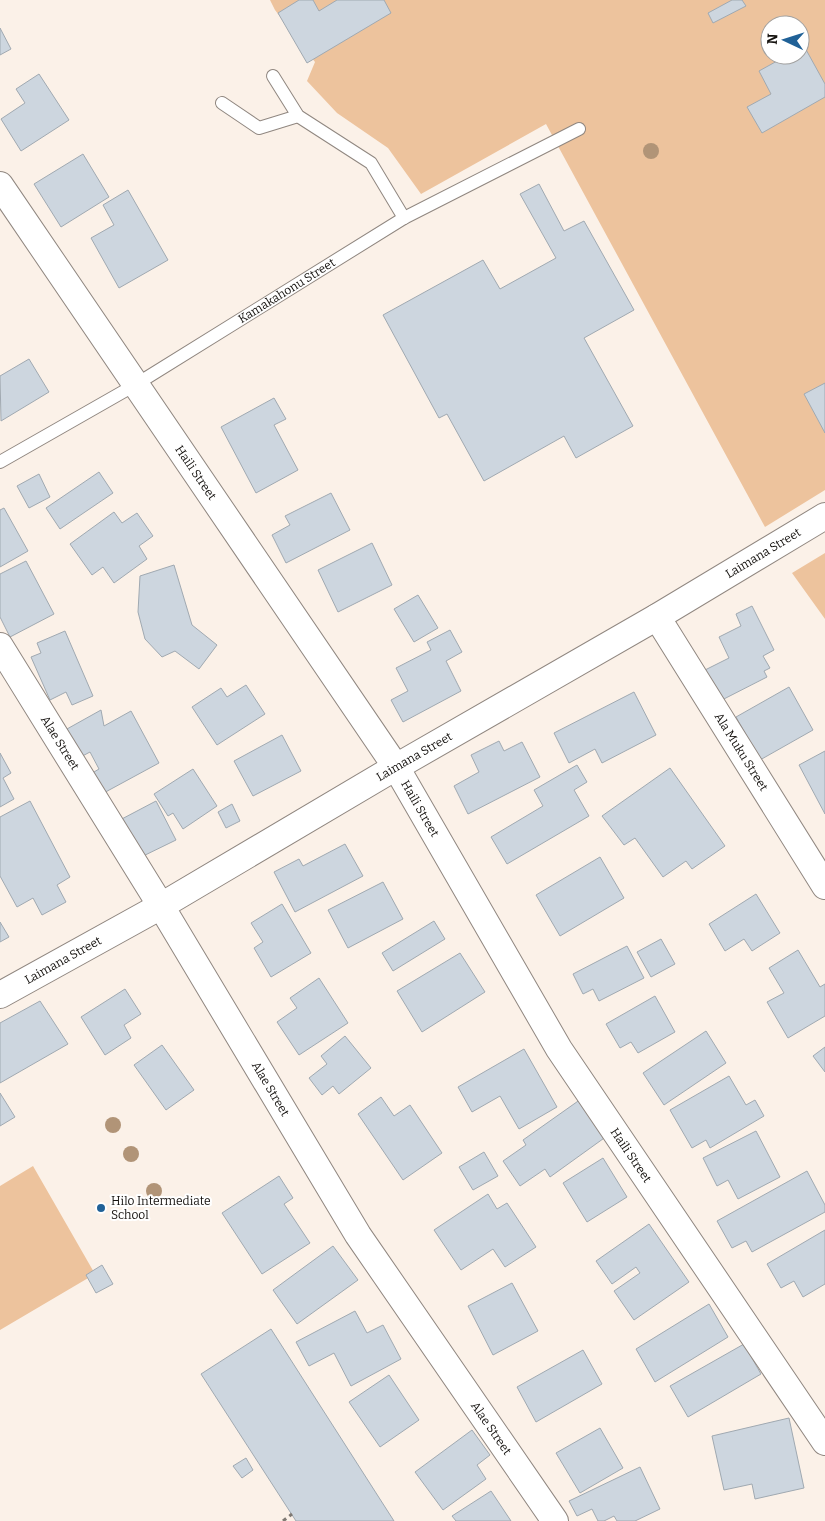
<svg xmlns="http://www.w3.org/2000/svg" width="825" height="1521" viewBox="0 0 825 1521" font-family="Bitter,serif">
	<rect width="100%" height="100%" fill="#fbf1e8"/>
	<path fill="#edc39d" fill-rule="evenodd" d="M270,0H825V490L765,527L546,124L421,194L388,148L337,113L307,81L315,62L275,10ZM770,25H800V55H770Z
		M825,553V619L792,573Z
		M33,1166L95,1274L0,1330V1186Z"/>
	<path fill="#cdd6df" stroke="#a0a9b1" d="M299,0H313L319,11L337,0H384L391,13L307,63L278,13Z
		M732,0H742L746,6L713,23L708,13Z
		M0,28L11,49L0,55Z
		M804,46L825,84V97L762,133L747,107L771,94L759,71L788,55H800V48Z
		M39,74L69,120L21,151L1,119L25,103L16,89Z
		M83,154L109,197L61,227L34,184Z
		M539,184L564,231L584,221L634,310L584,338L633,426L576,458L564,436L484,481L447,414L439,418L383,315L483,260L500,289L556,258L520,194Z
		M128,190L168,260L119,288L91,238L114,225L103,205Z
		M29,359L49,392L1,421L0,376Z
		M825,383V433L804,394Z
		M274,398L286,419L274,425L298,470L256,493L221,427Z
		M99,472L113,493L60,529L46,508Z
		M39,474L50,497L29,508L17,486Z
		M331,493L350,530L286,563L272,535L290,525L285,516Z
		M4,508L28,551L0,567V510Z
		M114,512L122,523L137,513L153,536L139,546L147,559L114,583L103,567L92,575L70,544Z
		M372,543L392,585L338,612L318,570Z
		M26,561L54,614L10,637L0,617V574Z
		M174,565L192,625L217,645L199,669L175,651L162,657L145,639L138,612L140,576Z
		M418,595L438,628L414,642L394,609Z
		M752,606L774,650L763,656L770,668L764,671L767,677L718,702L703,671L729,658L719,637L741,626L736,614Z
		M450,630L462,652L446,661L461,691L403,722L391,700L408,691L396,668L431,650L427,642Z
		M65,631L93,696L72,705L66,692L50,700L31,657L41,653L37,643Z
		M246,685L265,714L217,745L192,707L221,688L227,697Z
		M789,687L813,730L760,760L736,717Z
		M634,692L656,735L602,763L595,749L569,763L554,733Z
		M101,710L104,726L131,711L159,763L100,795L89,775L99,769L90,752L73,761L58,734Z
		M282,735L301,771L253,796L234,761Z
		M499,741L504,751L522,742L540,777L468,814L454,786L479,772L471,755Z
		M825,751V814L799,765Z
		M0,753L11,773L3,778L14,799L0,807Z
		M577,765L587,782L574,790L589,816L507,864L491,837L543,806L534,790Z
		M670,768L725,846L692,869L686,861L663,877L635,838L624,845L602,816Z
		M193,769L217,806L183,829L173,813L168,816L154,794Z
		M30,801L70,877L57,885L66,902L42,915L33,898L17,907L0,876V817Z
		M156,801L176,840L137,859L118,821Z
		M232,804L240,821L226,828L218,812Z
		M345,844L363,876L295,912L274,872L299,859L303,866Z
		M600,857L624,898L560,936L536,895Z
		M383,882L403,919L348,948L328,910Z
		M756,894L780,933L752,951L744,939L725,951L709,924Z
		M282,904L311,953L271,977L254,948L263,942L251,923Z
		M434,921L445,939L393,971L382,953Z
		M0,922L9,937L0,942Z
		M661,939L675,964L651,977L637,952Z
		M627,946L644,978L599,1001L593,989L583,994L573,974Z
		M798,950L820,987L825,984V1016L788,1038L767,1002L784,993L769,968Z
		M460,953L485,992L422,1032L397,991Z
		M319,978L348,1023L299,1055L277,1022L297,1008L290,998Z
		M125,989L141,1014L124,1025L131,1038L105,1055L81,1017Z
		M655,996L675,1032L638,1053L631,1042L620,1048L606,1024Z
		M40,1001L68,1044L0,1083V1023Z
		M706,1031L726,1063L664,1105L643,1073Z
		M345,1036L371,1068L339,1094L333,1086L322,1095L309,1078L327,1064L321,1056Z
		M162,1045L194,1090L166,1110L134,1065Z
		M825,1047V1072L813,1056Z
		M524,1049L557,1107L519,1129L500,1096L472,1112L458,1087Z
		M729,1076L746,1105L755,1100L764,1116L710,1148L706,1140L692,1148L670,1110Z
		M0,1093L15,1117L0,1126Z
		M381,1097L394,1116L410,1105L442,1153L403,1180L358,1114Z
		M581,1099L607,1136L550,1177L545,1169L520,1186L503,1161L526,1145L523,1140Z
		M756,1131L780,1177L738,1199L728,1180L717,1186L703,1158Z
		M484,1152L498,1176L473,1190L459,1167Z
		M603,1158L627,1197L587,1222L563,1183Z
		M807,1171L825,1205V1212L752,1252L746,1241L732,1248L717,1221Z
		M279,1176L293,1198L284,1204L310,1243L262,1274L222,1213Z
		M488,1194L497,1209L507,1203L536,1247L505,1267L493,1249L461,1270L434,1230Z
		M649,1224L689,1282L634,1320L614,1291L640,1273L636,1267L612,1284L596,1261Z
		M825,1230V1284L803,1297L794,1281L781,1288L767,1264Z
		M333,1246L358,1280L297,1324L273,1290Z
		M102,1265L113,1284L96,1293L86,1275Z
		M512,1283L538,1331L493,1355L468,1306Z
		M709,1304L728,1337L655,1382L636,1349Z
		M355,1311L367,1333L383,1325L401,1359L351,1386L334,1353L309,1366L296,1342Z
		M271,1329L394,1521H296L201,1374Z
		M744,1344L761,1374L688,1417L670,1386Z
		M583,1350L602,1384L536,1422L517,1387Z
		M389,1375L419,1420L380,1447L349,1402Z
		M789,1418L804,1488L755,1499L752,1484L724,1490L712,1436Z
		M600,1428L623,1468L580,1493L556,1453Z
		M472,1430L490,1455L477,1465L486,1479L443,1510L415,1472Z
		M246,1458L253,1470L242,1478L233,1466Z
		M640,1467L660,1509L635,1521H617L614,1516L604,1521H598L592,1509L577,1516L569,1501Z
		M491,1491L511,1521H456L452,1516Z"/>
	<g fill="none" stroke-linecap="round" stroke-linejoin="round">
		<defs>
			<g id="service">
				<path d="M273,76L298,116L371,163L404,218"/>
				<path d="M222,103L259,128L298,116"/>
				<path id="s1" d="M0,462L135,385L404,218L579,129"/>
			</g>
			<g id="minor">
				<path id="s2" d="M0,185L396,767L559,1049L825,1442"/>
				<path id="s3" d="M657,617L825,886"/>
				<path id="s4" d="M0,646L161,906L358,1235L555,1521"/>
				<path id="s5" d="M0,995L161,906L396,767L657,617L825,516"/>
			</g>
		</defs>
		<use href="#service" stroke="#908780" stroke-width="14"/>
		<use href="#minor" stroke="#908780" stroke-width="28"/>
		<path stroke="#7f7973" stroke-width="3" stroke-dasharray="4 4" stroke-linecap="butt" d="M283,1521L292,1514"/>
		<use href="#service" stroke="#fff" stroke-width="12"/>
		<use href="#minor" stroke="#fff" stroke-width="26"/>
	</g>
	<g fill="#b19477">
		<circle cx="651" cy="151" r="8"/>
		<circle cx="113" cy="1125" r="8"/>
		<circle cx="131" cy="1154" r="8"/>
		<circle cx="154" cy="1191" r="8"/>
	</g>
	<circle fill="#206197" stroke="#fff" stroke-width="2" cx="101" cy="1208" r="5"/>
	<g text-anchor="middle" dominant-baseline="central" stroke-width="4" stroke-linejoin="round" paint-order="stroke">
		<g font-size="12" fill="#14110e" stroke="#fff">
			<text stroke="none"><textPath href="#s1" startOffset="334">Kamakahonu Street</textPath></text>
			<text stroke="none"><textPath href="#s2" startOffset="348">Haili Street</textPath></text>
			<text stroke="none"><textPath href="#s5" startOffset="882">Laimana Street</textPath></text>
			<text stroke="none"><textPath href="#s4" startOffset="114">Alae Street</textPath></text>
			<text stroke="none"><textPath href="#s3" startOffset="159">Ala Muku Street</textPath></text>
			<text stroke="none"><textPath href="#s5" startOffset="478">Laimana Street</textPath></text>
			<text stroke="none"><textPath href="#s2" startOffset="752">Haili Street</textPath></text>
			<text stroke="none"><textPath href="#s5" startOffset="72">Laimana Street</textPath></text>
			<text stroke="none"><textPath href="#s4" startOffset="519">Alae Street</textPath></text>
			<text stroke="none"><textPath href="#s2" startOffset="1158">Haili Street</textPath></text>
			<text stroke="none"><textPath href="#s4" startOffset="924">Alae Street</textPath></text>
		</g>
		<g font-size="12" fill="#14110e" stroke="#fff" text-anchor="start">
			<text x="111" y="1201">Hilo Intermediate<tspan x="111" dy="14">School</tspan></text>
		</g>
	</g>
	<g transform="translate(785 40) rotate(274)"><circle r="24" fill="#ffffff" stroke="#a1a09f"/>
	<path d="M0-4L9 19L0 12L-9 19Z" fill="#206197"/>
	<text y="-8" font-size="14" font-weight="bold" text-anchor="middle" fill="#14110e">N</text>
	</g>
</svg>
